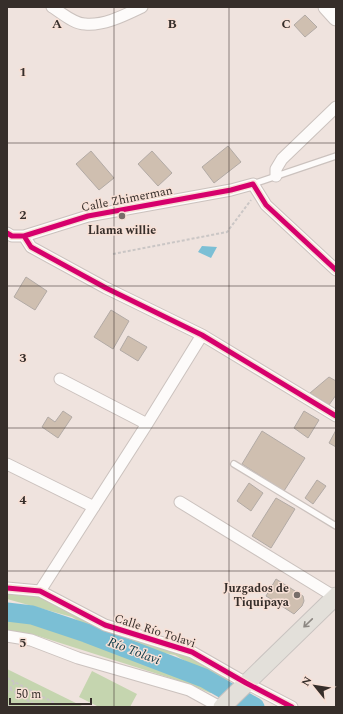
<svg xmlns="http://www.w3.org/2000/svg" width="343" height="714" viewBox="0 0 343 714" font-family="Spectral,serif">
	<rect width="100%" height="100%" fill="#efe3de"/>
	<path fill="#c5d5af" d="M7,584L190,655L226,676L230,687L175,655L137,648L93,630L72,617L7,599Z
		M7,617L30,619L201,681L221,693H210L189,684L32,634L7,631Z
		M7,669L84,707H7Z
		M92,671L137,694L130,707H99L79,697Z"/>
	<path fill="#7bbfd5" d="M202,246L217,247L211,258L198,252Z"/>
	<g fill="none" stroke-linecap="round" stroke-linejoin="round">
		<path stroke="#7bbfd5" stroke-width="19" d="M7,612L32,615L86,633L204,678L255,707"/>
	</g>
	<path fill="#cfbfb0" stroke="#b2aaa5" d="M305,15L317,27L305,37L294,25Z
		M228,146L241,162L214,183L202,167Z
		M91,151L114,178L99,190L76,164Z
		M152,151L172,173L158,186L138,164Z
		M26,277L47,291L35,310L14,297Z
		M111,310L129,321L113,349L94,337Z
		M128,336L147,347L138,361L120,350Z
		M329,377L336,381V395L329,405L310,393Z
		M63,411L72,417L58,438L42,427L48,417L55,422Z
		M304,411L319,420L308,438L294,428Z
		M336,430V447L329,443Z
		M262,431L305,458L284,491L242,464Z
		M317,480L326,486L313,504L305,498Z
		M249,483L263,493L251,511L237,501Z
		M276,498L295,509L271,548L252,536Z
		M276,579L303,596L304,601L302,606L294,614L266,596Z"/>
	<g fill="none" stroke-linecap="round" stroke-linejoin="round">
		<defs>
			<path id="lane" d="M253,184L336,156
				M234,464L336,526"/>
			<path id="street" d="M52,7C62,13 74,24 85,24C104,26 125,15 142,7
				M276,176V169L282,159L336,107
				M7,233L12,236H24L88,216L231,190L253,184L266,205L336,270
				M24,236L31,247L106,288L202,335L336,416
				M60,379L147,424
				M7,464L94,507
				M180,502L335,597
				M7,588L40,591L105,625L192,652L246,683L292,707
				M40,591L147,424L202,335
				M7,636L31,640L78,658L189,690L220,707"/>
			<path id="secondary" d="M326,7L336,18"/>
			<path id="primary" d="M222,707L336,596"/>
		</defs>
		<use href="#lane" stroke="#cbc2be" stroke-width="8"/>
		<use href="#street" stroke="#cbc2be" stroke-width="13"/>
		<use href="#secondary" stroke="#cbc2be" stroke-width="17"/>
		<use href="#primary" stroke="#c9c3c0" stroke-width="19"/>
		<path stroke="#cac6c5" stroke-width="2" stroke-dasharray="3 2" stroke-linecap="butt" d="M113,254L227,232L251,200
			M7,678L62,707
			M10,689L38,707
			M7,693L15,682
			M7,705L10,707"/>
		<use href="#lane" stroke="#fdfbfa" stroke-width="5.5"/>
		<use href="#street" stroke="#fdfbfa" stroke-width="11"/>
		<use href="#secondary" stroke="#fdfbfa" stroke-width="15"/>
		<use href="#primary" stroke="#e3e0da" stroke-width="17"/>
		<defs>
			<path id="cycleway" d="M7,233L12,236H24L88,216L231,190L253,184L266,205L336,270
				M24,236L31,247L106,288L202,335L336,416
				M7,588L40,591L105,625L192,652L246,683L292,707"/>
		</defs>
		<use href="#cycleway" stroke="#f7e0d6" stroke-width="8"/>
		<use href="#cycleway" stroke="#d6006c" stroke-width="5"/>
	</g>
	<defs><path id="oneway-shaft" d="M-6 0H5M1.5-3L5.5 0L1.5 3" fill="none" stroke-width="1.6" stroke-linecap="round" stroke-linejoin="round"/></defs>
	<use stroke="#8c8782" href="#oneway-shaft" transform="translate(308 623) rotate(136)"/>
	<path fill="none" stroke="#362e2a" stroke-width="1" stroke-opacity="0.55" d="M114,7V707M229,7V707M7,143H336M7,286H336M7,428H336M7,571H336"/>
	<g fill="#776d69" stroke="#f7e0d6" stroke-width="1.5">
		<circle cx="122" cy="216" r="4"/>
		<circle cx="297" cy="595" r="4"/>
	</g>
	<g text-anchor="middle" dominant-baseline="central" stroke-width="3" stroke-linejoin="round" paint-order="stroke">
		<g font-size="12" fill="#362e2a" stroke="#f7e0d6">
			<text transform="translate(127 199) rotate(-11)">Calle Zhimerman</text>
			<text transform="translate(155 631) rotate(18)">Calle Río Tolavi</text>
		</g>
		<g font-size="12" font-weight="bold" fill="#362e2a" stroke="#f7e0d6">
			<text x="122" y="230">Llama willie</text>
			<text x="289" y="588" text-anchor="end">Juzgados de<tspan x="289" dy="14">Tiquipaya</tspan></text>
		</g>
		<g font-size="13" font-style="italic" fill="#093947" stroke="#f7e0d6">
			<text transform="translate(134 651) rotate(21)">Río Tolavi</text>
		</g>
	</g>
	<g font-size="13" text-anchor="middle" font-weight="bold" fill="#362e2a" stroke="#f7e0d6" stroke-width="3" stroke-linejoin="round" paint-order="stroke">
		<text x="57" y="28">A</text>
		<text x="172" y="28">B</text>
		<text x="286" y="28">C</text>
		<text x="23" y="76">1</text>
		<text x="23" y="219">2</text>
		<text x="23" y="362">3</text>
		<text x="23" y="504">4</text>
		<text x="23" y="647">5</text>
	</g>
	<rect width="343" height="714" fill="none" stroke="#362e2a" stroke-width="16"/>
	<g transform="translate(315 686) rotate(300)" stroke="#f7e0d6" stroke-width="3" paint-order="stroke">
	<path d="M0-3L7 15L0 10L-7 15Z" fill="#362e2a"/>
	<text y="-6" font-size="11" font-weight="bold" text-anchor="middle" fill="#362e2a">N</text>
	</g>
	<path d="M10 698v6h81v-6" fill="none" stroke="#362e2a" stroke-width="2"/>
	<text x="16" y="698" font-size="12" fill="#362e2a" stroke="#f7e0d6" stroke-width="3" paint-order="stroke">50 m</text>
</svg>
